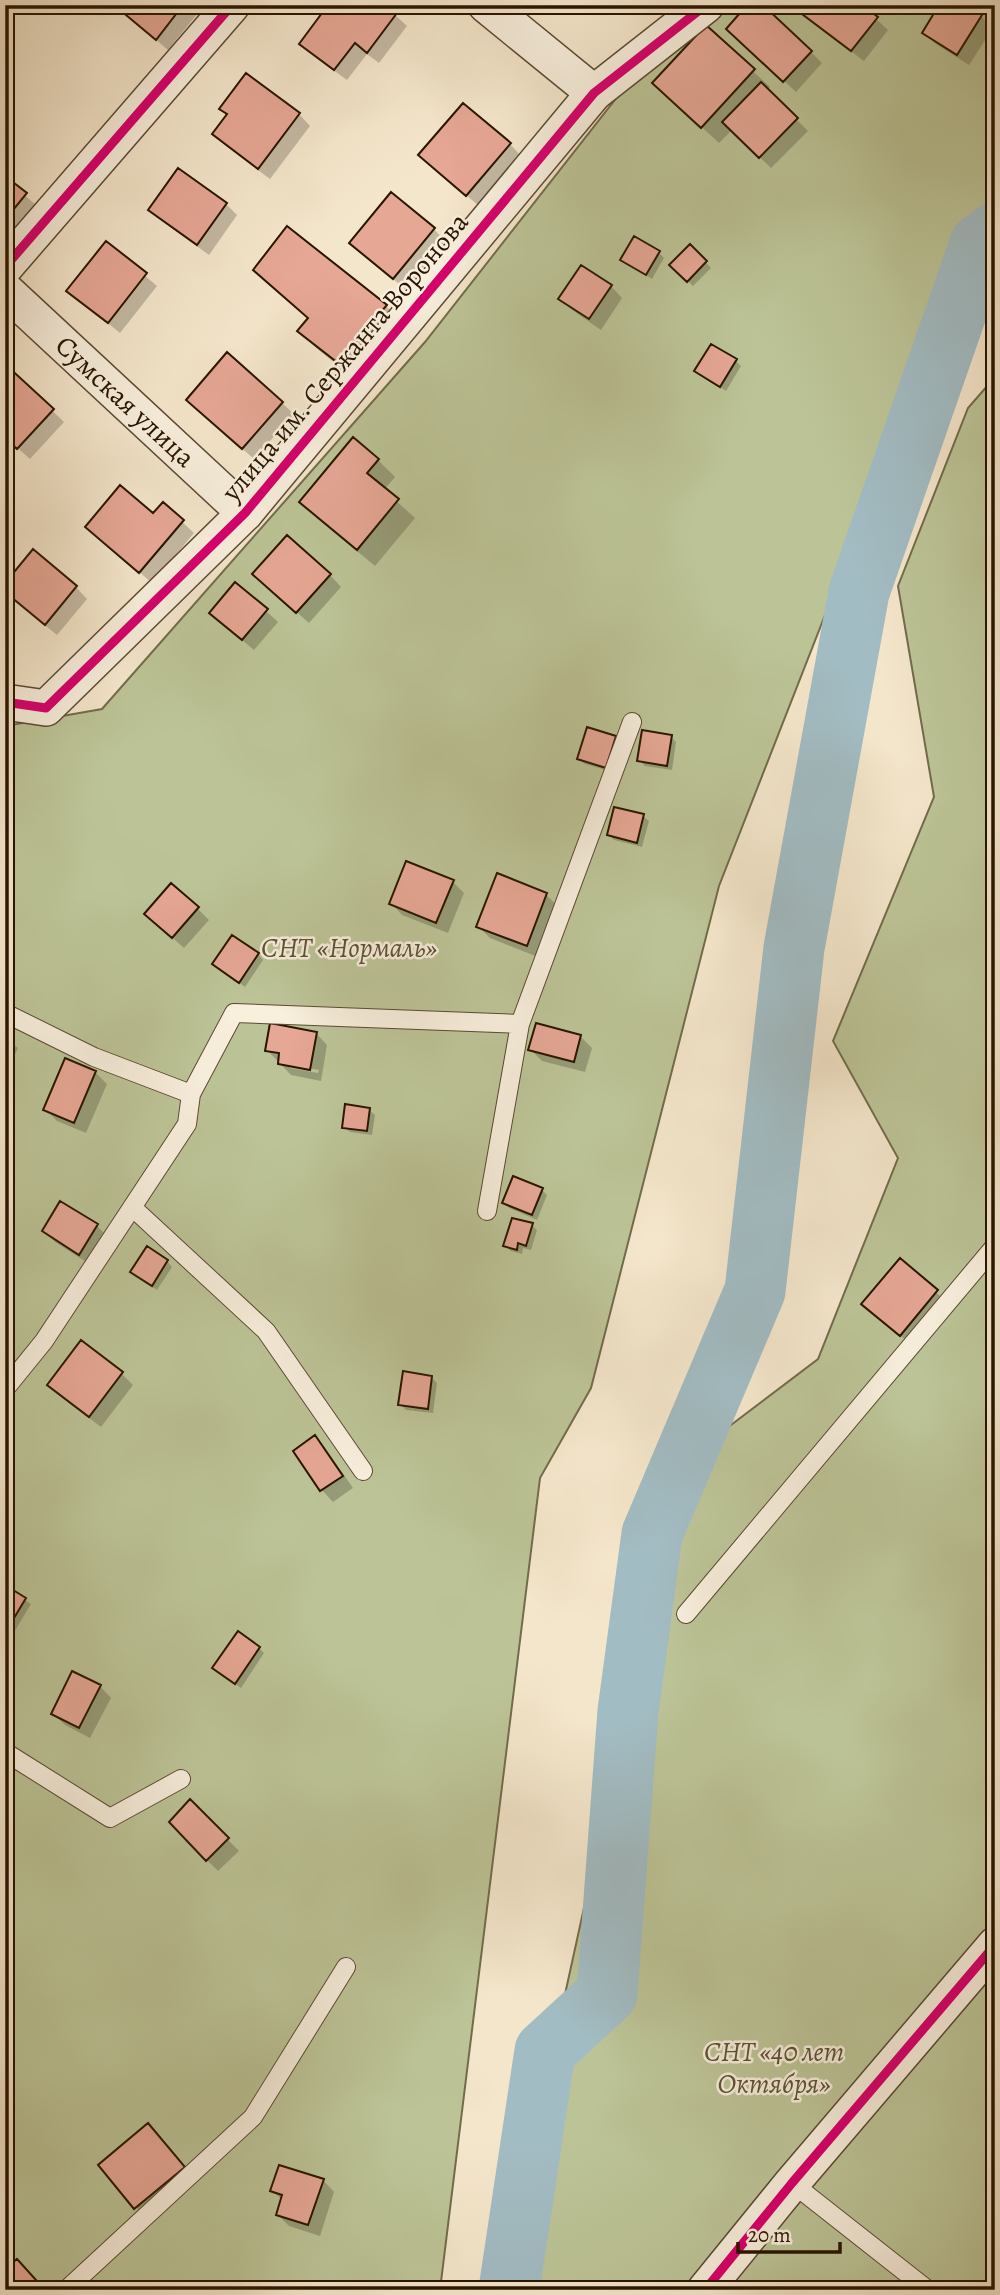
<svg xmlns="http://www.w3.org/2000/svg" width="1000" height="2295" viewBox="0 0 1000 2295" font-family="Alegreya,serif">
	<rect width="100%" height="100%" fill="#f4e6cb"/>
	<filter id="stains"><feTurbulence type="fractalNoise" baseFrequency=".00286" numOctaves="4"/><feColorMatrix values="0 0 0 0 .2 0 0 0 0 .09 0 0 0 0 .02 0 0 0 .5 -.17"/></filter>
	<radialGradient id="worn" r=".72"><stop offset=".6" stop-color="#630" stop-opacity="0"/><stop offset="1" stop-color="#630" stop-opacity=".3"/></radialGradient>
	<path fill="#bcc497" stroke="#726c4c" stroke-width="2" d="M704,5H995V234L962,265L719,886L591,1388L540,1478L440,2290H5V726L102,709L425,342L629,82Z
		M995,377V2290H500L682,1462L818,1359L898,1158L833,1041L934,797L898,586L968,408Z"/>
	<path fill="#0003" fill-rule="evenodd" d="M116,5H189L197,14L168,50Z
		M384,5L407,26L379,63L367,54L347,80L313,55L302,44Z
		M801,11L876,19L888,30L864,61L812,22Z
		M981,16L993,28L969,65L936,44L924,33Z
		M706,27L770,87L768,91L808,131L771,168L732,130L719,143L672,100Z
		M740,40L811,52L822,63L796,92Z
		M221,109L299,114L310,126L270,179L226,146L214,134L228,116Z
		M510,144L521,156L479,206L432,166Z
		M5,178L37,206L11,239L5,234Z
		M226,204L237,215L209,255L162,221L150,210Z
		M434,229L445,241L405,289L363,254Z
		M106,243L157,286L120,333L69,291Z
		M690,246L711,268L693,286L672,265Z
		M659,253L664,258L652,279L622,259Z
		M611,286L622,298L601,330L572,310L561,299Z
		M386,306L402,323L355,379L316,348L300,331Z
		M736,361L741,366L726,391L697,371Z
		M6,366L64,422L30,459L5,437Z
		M282,403L294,414L254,459L199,411Z
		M378,460L395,477L384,490L415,518L375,566L318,519L301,502Z
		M163,504L194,533L152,583L87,527L154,516Z
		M330,575L341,587L309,623L266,585Z
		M236,584L278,622L254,650L223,624Z
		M76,587L87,599L57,635L14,600Z
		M671,737L676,742L672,770L645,766L639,760Z
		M615,738L620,743L612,772L585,764L579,759Z
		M643,816L649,821L642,847L614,840L608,834Z
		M498,875L546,895L558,906L538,957L490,938L478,926Z
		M453,882L464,893L448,933L402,915L391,903Z
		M197,908L209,920L184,948L158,925Z
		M258,954L263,960L245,987L214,964Z
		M316,1033L327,1045L321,1081L291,1075L267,1050ZM290,1065L319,1070L318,1073L290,1068Z
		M580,1036L592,1048L585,1072L542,1061L530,1049Z
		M5,1037L18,1048L5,1077Z
		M95,1072L107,1084L86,1133L57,1121L45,1109Z
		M369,1110L375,1115L372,1135L350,1132L344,1127Z
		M542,1190L547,1195L537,1220L509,1208L504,1203Z
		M532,1225L537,1230L531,1250L523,1248L522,1254L511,1251L505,1246Z
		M97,1226L108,1237L91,1265L55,1242L44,1231Z
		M900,1260L948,1303L913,1346L875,1315Z
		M167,1261L172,1267L157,1290L138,1277Z
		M81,1343L122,1374L133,1385L101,1427L60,1396L49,1385Z
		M431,1377L437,1383L433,1413L406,1410L400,1404Z
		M315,1438L326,1449L353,1488L333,1502L322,1490L295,1451Z
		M5,1587L31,1604L10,1639L5,1636Z
		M259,1648L264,1653L241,1688L220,1673Z
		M100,1686L111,1698L90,1738L65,1725L53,1714Z
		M190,1801L239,1851L218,1871L207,1860Z
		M148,2125L195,2179L147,2219L100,2166Z
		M323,2180L334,2192L320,2236L289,2226L278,2215L282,2200L272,2190Z"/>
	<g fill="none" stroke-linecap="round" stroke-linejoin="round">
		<path stroke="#a2bcc3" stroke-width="61" d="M509,2290L545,2051L607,1994L628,1711L652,1534L755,1291L794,948L859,592L980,244L995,233"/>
	</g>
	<path fill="#e6a795" stroke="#291500" stroke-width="2" d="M114,5H183L156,40Z
		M328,5H387L397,13L367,53L355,43L334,70L299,44Z
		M747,5H763L812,51L783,82L726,29Z
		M802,5H862L878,17L851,51L798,11Z
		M939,5H967L982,15L957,55L922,33Z
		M706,25L755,69L701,128L652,83Z
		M246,73L300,113L258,169L212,134L227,114L219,109Z
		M761,82L798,118L759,158L722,122Z
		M463,103L511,143L466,196L418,155Z
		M178,168L227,203L197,245L148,210Z
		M5,176L27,193L5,220Z
		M391,192L435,228L393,279L349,243Z
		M287,226L387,305L338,363L297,331L308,318L253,270Z
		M634,236L660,251L646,275L620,260Z
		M106,241L147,273L108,323L66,291Z
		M690,244L707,261L687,282L669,265Z
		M581,265L612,285L589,319L558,299Z
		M711,344L737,359L720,387L694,371Z
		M227,352L283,402L242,449L186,400Z
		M5,364L54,409L17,449L5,438Z
		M353,437L379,459L367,473L399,499L357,550L299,502Z
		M120,485L153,513L163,502L184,520L139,573L85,527Z
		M287,535L331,574L296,613L252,574Z
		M33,549L77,586L45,625L5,592V583Z
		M235,582L268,609L242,640L209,613Z
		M587,727L616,736L606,768L577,759Z
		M642,730L672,735L667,766L637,761Z
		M614,807L644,814L637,843L607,835Z
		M406,861L454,880L436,923L389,904Z
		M497,873L547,893L527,946L476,927Z
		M171,883L199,907L172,938L144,914Z
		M232,935L259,953L239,983L212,964Z
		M270,1023L317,1032L310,1070L278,1064L279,1053L265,1051Z
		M536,1023L581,1035L574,1062L528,1050Z
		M65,1058L96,1071L74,1123L43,1110Z
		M345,1104L370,1108L367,1131L342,1128Z
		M513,1176L543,1188L532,1215L502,1203Z
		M60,1201L98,1224L79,1255L42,1231Z
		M512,1218L533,1223L526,1246L518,1243L517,1250L503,1246Z
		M147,1246L168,1260L152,1286L130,1272Z
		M900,1258L938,1290L900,1336L861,1304Z
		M81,1340L123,1372L89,1417L47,1385Z
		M403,1371L432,1376L428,1409L398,1405Z
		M315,1435L343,1476L320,1491L293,1451Z
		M5,1585L26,1598L5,1633Z
		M238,1631L260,1647L235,1684L212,1668Z
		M72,1671L101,1685L79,1728L51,1714Z
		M190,1799L229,1838L206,1861L169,1822Z
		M148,2123L185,2167L134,2209L98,2165Z
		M279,2165L324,2179L308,2225L276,2215L282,2195L270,2191Z
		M17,2259L45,2290H5V2269Z"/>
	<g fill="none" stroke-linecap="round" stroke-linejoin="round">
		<defs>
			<path id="service" d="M5,1013L94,1057L191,1094L234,1013L520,1024
				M132,1207L266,1331L363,1471
				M487,1211L520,1024L632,722
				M5,1389L44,1341L187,1124L191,1094
				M686,1614L995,1246
				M5,1752L110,1818L181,1779
				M792,2183L928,2290
				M66,2290L253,2117L346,1967"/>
			<g id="minor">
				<path d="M486,5L594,93"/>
				<path d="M5,267L232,5"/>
				<path id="s1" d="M5,290L245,513"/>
				<path d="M5,702L46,708L245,513L594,93L706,5"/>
				<path d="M705,2290L792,2183L995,1945"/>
			</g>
		</defs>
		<use href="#service" stroke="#5c4933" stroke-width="20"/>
		<use href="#minor" stroke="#5c4933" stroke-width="38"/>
		<use href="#service" stroke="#f8efdd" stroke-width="18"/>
		<use href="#minor" stroke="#f8efdd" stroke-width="35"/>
		<defs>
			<path id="cycleway" d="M5,267L232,5
				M5,702L46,708L245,513L594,93L706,5
				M705,2290L792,2183L995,1945"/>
		</defs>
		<use href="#cycleway" stroke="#f8efdd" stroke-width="13"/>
		<use href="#cycleway" stroke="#d6006c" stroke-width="9"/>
	</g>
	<g text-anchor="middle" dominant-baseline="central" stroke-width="5" stroke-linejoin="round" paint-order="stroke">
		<g font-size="28" fill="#291500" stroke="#f8efdd">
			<text transform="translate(345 357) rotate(-50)">улица им. Сержанта Воронова</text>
			<text stroke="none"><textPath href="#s1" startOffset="164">Сумская улица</textPath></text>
		</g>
		<g font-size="28" font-style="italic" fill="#5c5235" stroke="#f8efdd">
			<text x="349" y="948">СНТ «Нормаль»</text>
			<text x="774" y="2052">СНТ «40 лет<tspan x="774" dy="32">Октября»</tspan></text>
		</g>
	</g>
	<rect width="1000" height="2295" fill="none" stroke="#f4e6cb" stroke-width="28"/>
	<rect x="7" y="7" width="986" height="2281" fill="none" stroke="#291500" stroke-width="3.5"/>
	<rect x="14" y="14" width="972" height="2267" fill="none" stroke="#291500" stroke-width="2"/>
	<path d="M738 2242v10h102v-10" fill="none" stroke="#291500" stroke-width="3.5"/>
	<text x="748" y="2242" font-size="21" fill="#291500" stroke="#f8efdd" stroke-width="5" paint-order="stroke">20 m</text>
	<rect width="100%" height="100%" filter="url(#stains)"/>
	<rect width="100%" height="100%" fill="url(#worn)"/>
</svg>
